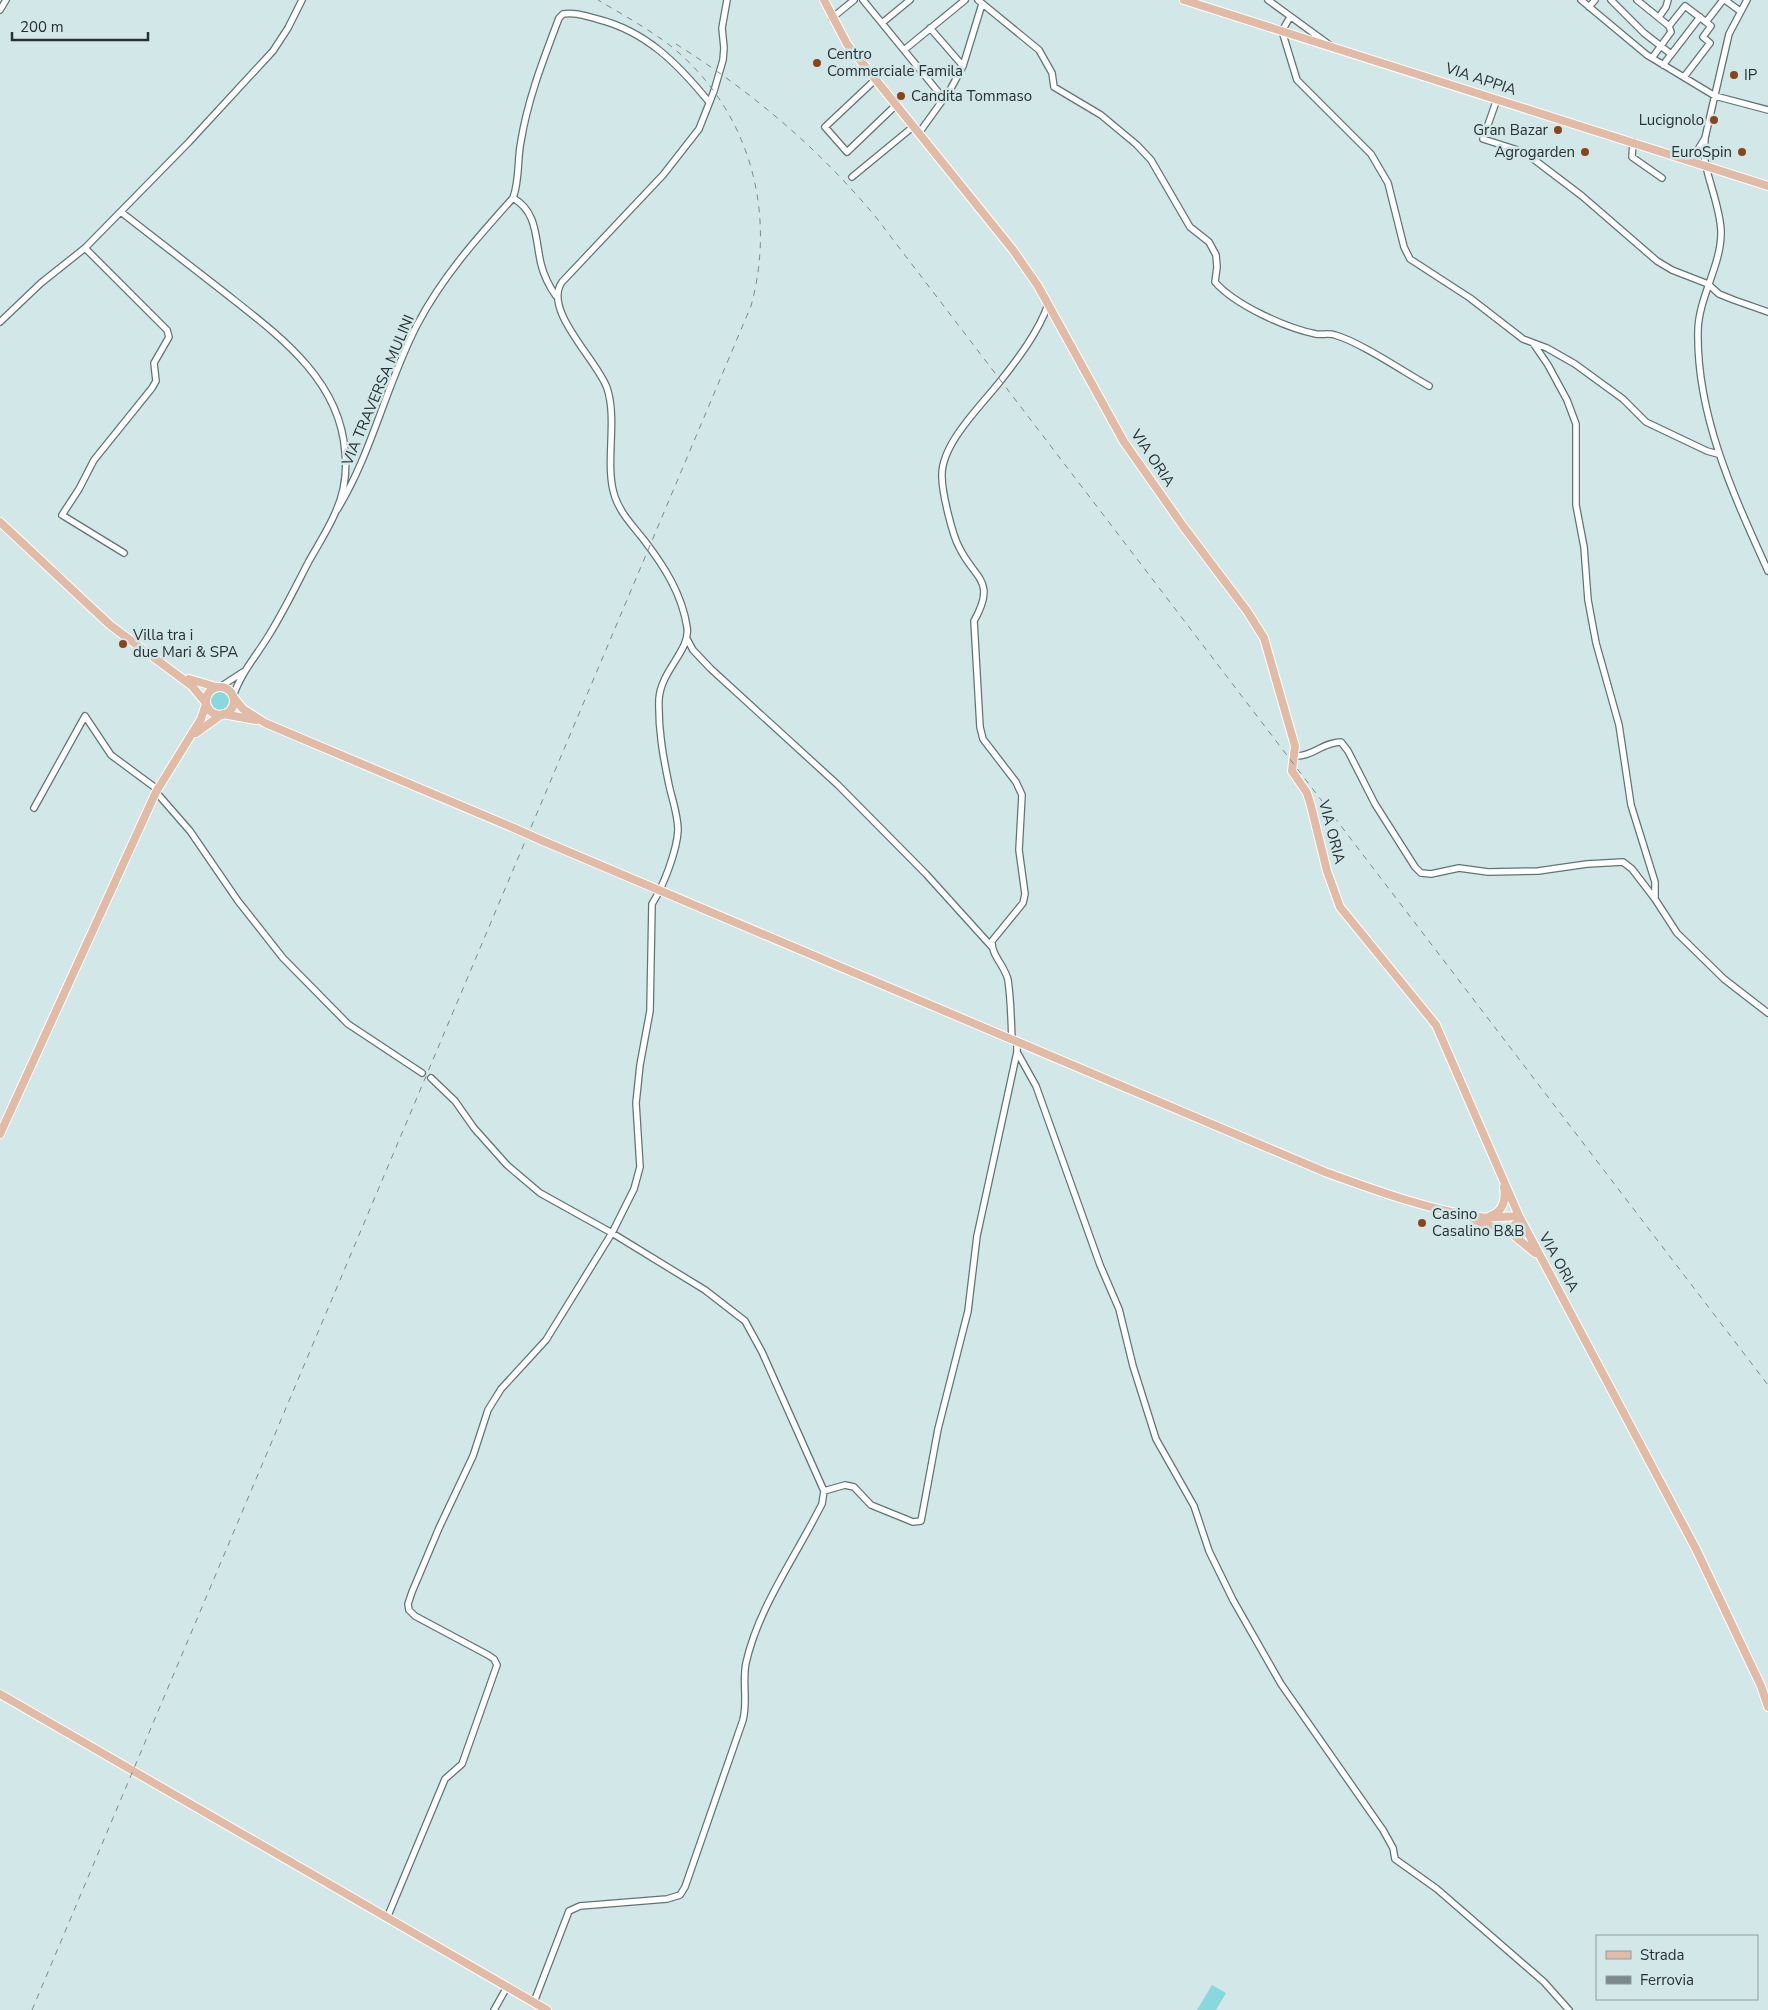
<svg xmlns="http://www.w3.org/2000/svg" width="1768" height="2010" viewBox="0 0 1768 2010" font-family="'Nunito Sans',sans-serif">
	<rect width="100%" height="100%" fill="#d2e7e8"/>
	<path fill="#89d8de" d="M210 701a10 10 0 1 1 20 0a10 10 0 1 1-20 0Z
		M1212,1985L1226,1993L1216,2010H1197Z"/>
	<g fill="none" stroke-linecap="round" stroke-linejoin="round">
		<defs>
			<path id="minor" d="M863,0L944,99
				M978,0L1039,50L1052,73L1054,87L1101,115L1137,145L1151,160L1190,227L1209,242L1216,255L1217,267L1215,282C1235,305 1286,328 1316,334C1322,335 1329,333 1335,335C1360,342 1404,372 1429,386
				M1268,0L1331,46
				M1581,0L1647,55L1715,96L1768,110
				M1611,0L1644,33L1671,54
				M1637,0L1669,26L1671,32L1652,58
				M1725,0L1740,11
				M1589,7L1595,0
				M0,10L6,0
				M1290,17L1282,31L1297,80L1371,154L1388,183L1404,247L1410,259L1470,298L1523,339L1547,348L1575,364L1623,399L1646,422L1707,451L1718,454
				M1659,17L1666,7L1668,0
				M832,18L854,0
				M882,23L910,0
				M1669,26L1685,6L1706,22L1723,0
				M930,28L963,66
				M904,50L965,0
				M1663,65L1700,17
				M1684,77L1710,43L1703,37L1711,26L1706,22
				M876,79L825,127L847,152L896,105
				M1497,99L1483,139L1524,152L1536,161L1582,196L1657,261L1672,270L1708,284L1719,294L1734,300L1768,312
				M919,133L950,90L963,66L982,4
				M1705,138C1705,145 1703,153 1705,161C1709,184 1720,207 1721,231C1722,264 1699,296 1698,330C1696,415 1734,496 1768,571
				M1633,142L1632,157L1662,178
				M1691,161L1705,138L1729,34L1747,0
				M852,177L914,126
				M513,198C538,212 535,239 541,264C544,276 549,286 556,296
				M121,212C154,238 187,263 220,289C274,332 340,377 345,452C347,471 344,493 336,511C329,528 318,545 309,561C296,586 284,611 269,635C257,655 240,674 233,697
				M85,248L167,330L169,337L154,363L156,381L152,388L94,460L79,489L62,515L124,553
				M0,322L41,283L85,248L189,142L273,51L288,28L302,0
				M1533,343L1548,365L1567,400L1576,424V505L1584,547L1588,600L1596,643L1619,725L1631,805L1655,882V899
				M337,510C372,453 386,385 417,325C442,277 477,238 513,198C520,179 517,160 521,141C528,98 544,58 559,18L563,14C575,12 585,16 597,19C646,31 678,64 709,102
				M687,639L693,650L711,669L838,785L926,874L992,947
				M220,687L243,672
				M1295,756C1312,757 1323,742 1341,742L1348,751L1375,804L1415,867L1421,873L1431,874L1459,868L1488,872L1538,871L1587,864L1623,862L1632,869L1655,899L1677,933L1724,979L1768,1013
				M156,792L190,831L238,901L283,958L348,1024L422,1073
				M34,808L85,716L111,755L157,789
				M1012,1039C1011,1020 1011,1000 1008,980C1005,966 991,955 992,941L1023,903L1025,894L1019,850L1022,795L1016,782L983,739L980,727L974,621C997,580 975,580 959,547C952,534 942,492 942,477C940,444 983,404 1002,379C1020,356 1038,332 1048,305
				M1017,1052L1036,1086L1100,1265L1119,1309L1133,1366L1156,1439L1194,1506L1209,1551L1233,1600L1281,1684L1383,1830L1393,1848L1395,1859L1437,1889L1544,1982L1569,2010
				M431,1078L455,1101L474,1128L507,1165L540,1193L612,1233L705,1290L745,1321L762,1352L824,1491L822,1504L813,1521C789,1566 757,1613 746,1663C742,1682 748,1700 743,1720L685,1887L680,1895L667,1899L580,1906L569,1911L534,2002
				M824,1491L845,1485L854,1487L871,1505L913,1522L921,1521L938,1429L968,1311L977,1236L1017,1052V1042
				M387,1918L445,1779L462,1764L497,1665L494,1659L488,1655L415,1616L409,1610L408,1604L412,1592L439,1528L473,1456L488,1410L501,1389L546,1340L612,1233L634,1189L640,1167L636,1103L640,1065L650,1011L652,904C663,887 677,851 678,830C678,815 672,799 669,785C663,756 658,729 659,699C661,670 691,650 687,627C682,594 664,566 644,540C633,526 621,514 615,497C604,466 618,420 607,388C598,361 542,310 562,282L663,175L699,129L714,91L723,60L724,48L722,28L727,0
				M494,2010L507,1987"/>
			<path id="major" d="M824,0L847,44L1013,250L1038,286L1124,442L1183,526L1247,611L1264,638L1295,746L1292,771L1307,793L1311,806L1327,871L1340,907L1436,1025L1519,1216L1696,1549L1761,1686L1768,1707
				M1184,0L1768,186
				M0,522L110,625L192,686L206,703
				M189,679L216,687
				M206 701a14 14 0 1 1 28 0a14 14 0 1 1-28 0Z
				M234,698L243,709L265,723L516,829
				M223,714L256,720
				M196,733L221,715
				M543,841L1325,1172C1375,1190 1428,1210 1480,1217C1493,1219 1507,1216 1519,1216
				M0,1134L156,792L201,719L206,704
				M1490,1216C1503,1212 1506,1200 1504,1187
				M1474,1220L1511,1233L1535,1253
				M1501,1228L1512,1227L1521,1220
				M0,1694L547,2010"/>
		</defs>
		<use href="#minor" stroke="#617475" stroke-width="8"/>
		<use href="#major" stroke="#fff" stroke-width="10"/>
		<use href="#minor" stroke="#fff" stroke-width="5.5"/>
		<use href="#major" stroke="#e2bba7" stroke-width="8"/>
		<path stroke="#7b898a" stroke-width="1" stroke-dasharray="6 6" stroke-linecap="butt" d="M676,44C752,92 817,147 875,216L1768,1385
			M32,2010L751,306C777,211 749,110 672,47C649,29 623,15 598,0"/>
		<defs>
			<path id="major-bridge" d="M516,829L543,841"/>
		</defs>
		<use href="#major-bridge" stroke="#fff" stroke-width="10" stroke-linecap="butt"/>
		<use href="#major-bridge" stroke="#e2bba7" stroke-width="8"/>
	</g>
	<g fill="#89441a" stroke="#d2e7e8" stroke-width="2">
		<circle cx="817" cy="63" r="5"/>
		<circle cx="1734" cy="75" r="5"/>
		<circle cx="901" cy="96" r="5"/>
		<circle cx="1714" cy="120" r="5"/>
		<circle cx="1558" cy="130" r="5"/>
		<circle cx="1585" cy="152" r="5"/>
		<circle cx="1742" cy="152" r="5"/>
		<circle cx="123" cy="644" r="5"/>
		<circle cx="1422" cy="1223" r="5"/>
	</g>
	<g text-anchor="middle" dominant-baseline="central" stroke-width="5" stroke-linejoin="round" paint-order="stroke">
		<g font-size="15" fill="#283031" stroke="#d2e7e8" text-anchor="start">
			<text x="827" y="54">Centro<tspan x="827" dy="17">Commerciale Famila</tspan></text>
			<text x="1744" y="75">IP</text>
			<text x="911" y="96">Candita Tommaso</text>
			<text x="1704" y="120" text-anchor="end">Lucignolo</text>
			<text x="1548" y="130" text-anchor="end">Gran Bazar</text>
			<text x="1575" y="152" text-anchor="end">Agrogarden</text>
			<text x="1732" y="152" text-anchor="end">EuroSpin</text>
			<text x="133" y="635">Villa tra i<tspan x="133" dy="17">due Mari &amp; SPA</tspan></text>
			<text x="1432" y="1214">Casino<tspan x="1432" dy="17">Casalino B&amp;B</tspan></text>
		</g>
		<g font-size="15" fill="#283031" stroke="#d2e7e8">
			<text transform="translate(1481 79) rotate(18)">VIA APPIA</text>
			<text transform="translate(378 390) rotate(-67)">VIA TRAVERSA MULINI</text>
			<text transform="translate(1153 458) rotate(56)">VIA ORIA</text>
			<text transform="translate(1332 832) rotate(75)">VIA ORIA</text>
			<text transform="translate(1559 1262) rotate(61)">VIA ORIA</text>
		</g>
	</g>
	<rect x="1596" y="1935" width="162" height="65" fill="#d2e7e8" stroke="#8e9e9f"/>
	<rect x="1606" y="1951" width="25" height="8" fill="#e2bba7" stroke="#8e9e9f"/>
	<text x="1640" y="1960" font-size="15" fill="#283031">Strada</text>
	<rect x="1606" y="1976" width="25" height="8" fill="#7b898a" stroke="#8e9e9f"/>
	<text x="1640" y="1985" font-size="15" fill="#283031">Ferrovia</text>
	<path d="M12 32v8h136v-8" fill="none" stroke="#283031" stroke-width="2.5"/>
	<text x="20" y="32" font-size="15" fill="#283031" stroke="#d2e7e8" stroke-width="4" paint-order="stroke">200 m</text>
</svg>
